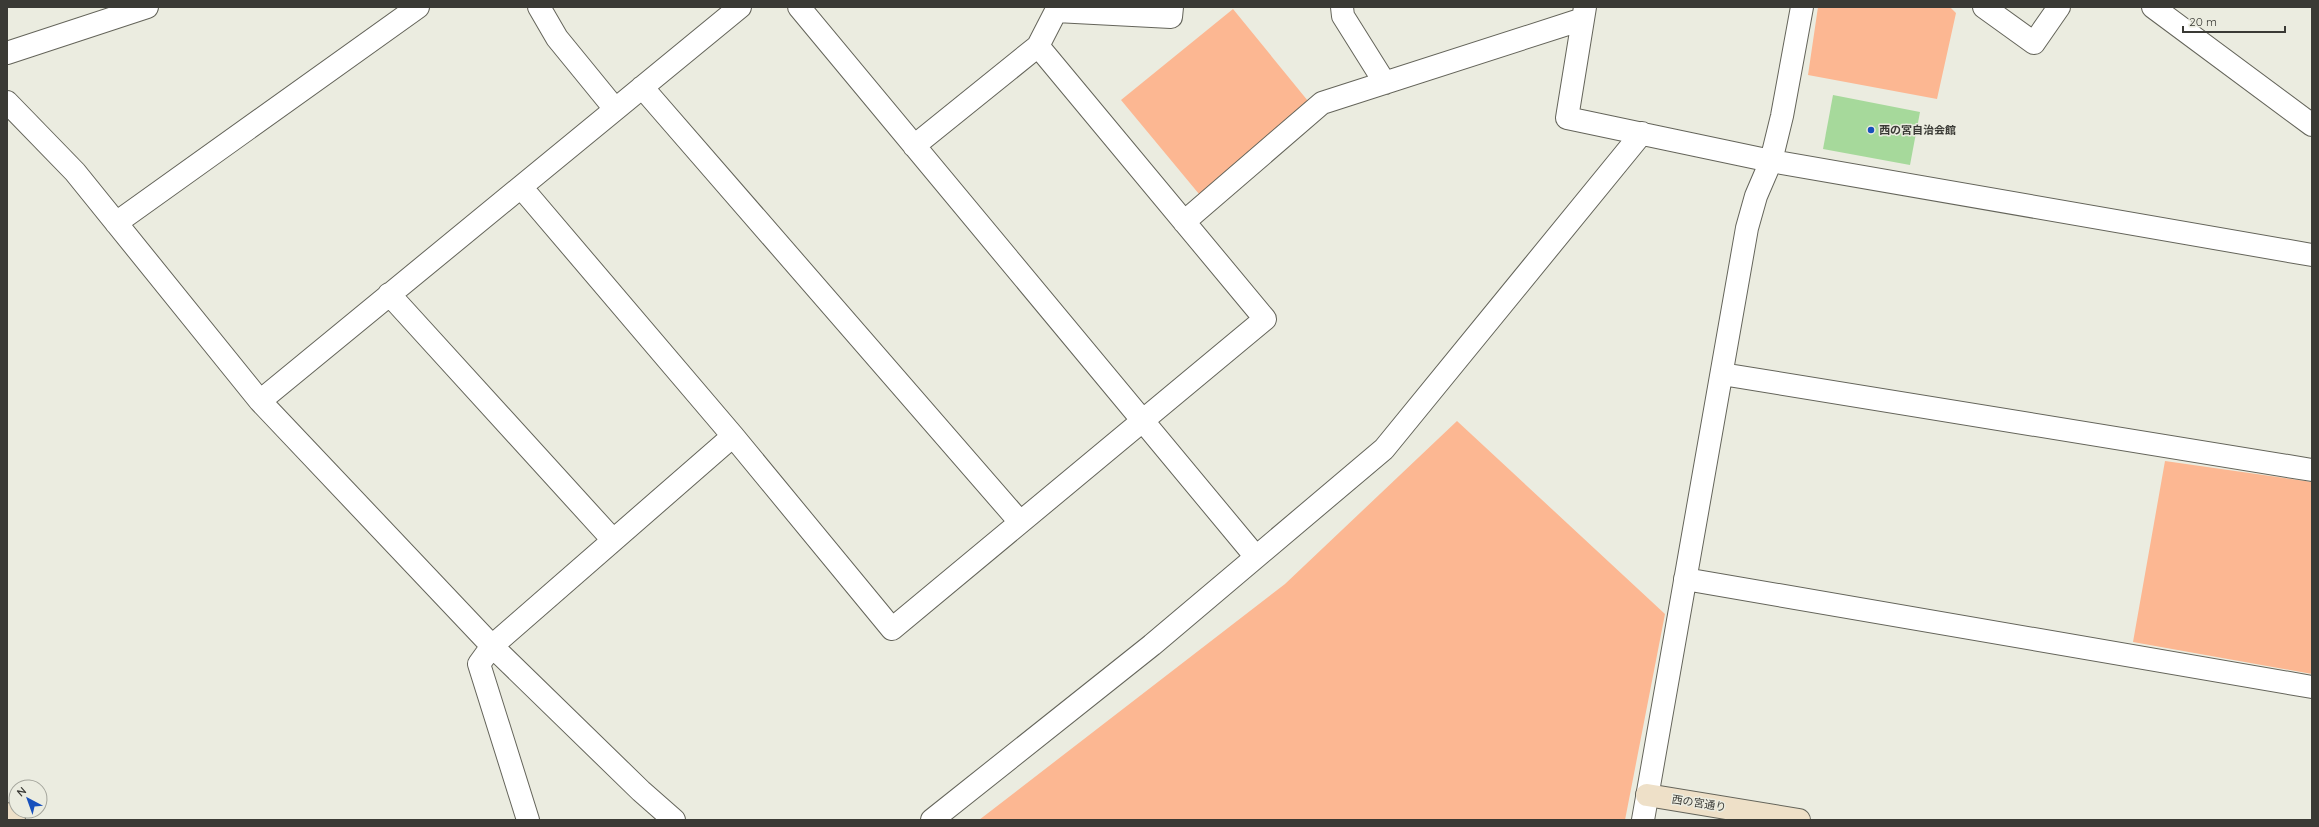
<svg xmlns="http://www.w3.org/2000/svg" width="2319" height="827" viewBox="0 0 2319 827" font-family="Quicksand,'Noto Sans JP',sans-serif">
	<rect width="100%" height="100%" fill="#ebece0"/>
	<path fill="#fcb792" d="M1818,7H1950L1956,13L1937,99L1808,75Z
		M1233,9L1308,101L1199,194L1121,100Z
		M1457,421L1665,614L1625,820H979L1285,584Z
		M2165,461L2312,482V674L2133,642Z"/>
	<path fill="#a6d99b" d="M1833,95L1920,112L1910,165L1823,149Z"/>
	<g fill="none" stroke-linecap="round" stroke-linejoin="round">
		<defs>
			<path id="street" d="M539,7L557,38L615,109
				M799,7L1256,557
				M1342,7L1343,16L1385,83
				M1585,7L1567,118L1771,161L2312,255
				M1984,7L2034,43L2059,7
				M2153,7L2312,125
				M7,53L147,7
				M642,87L1020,522
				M7,102L75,172L260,401L492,646L641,791L674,820
				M914,146L1038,46L1056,11L1171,17L1172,7
				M521,187L733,436L892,629L1265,319L1038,46
				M1184,222L1322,103L1583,19
				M116,223L418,7
				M389,294L613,540
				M1722,374L2312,470
				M260,401L740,7
				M1685,579L2312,687
				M528,820L479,664L492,646L733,436
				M932,820L1152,645L1384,449L1642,133
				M1643,820L1747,228L1756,196L1771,161L1782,116L1802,7"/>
			<path id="secondary" d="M1647,795L1799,820
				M7,814L14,820"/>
		</defs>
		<use href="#street" stroke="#64645a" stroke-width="24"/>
		<use href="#secondary" stroke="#64645a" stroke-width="24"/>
		<use href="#street" stroke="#fff" stroke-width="22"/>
		<use href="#secondary" stroke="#eee0c8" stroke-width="22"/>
	</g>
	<circle fill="#1750bc" stroke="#ebece0" stroke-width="1.5" cx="1871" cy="130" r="4"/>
	<g text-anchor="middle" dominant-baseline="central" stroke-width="3" stroke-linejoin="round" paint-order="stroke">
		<g font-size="11" font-weight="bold" fill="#3a3a35" stroke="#ebece0" text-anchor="start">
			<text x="1879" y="130">西の宮自治会館</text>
		</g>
		<g font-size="11" fill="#3a3a35" stroke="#ebece0">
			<text transform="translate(1699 803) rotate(9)">西の宮通り</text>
		</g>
	</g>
	<rect width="2319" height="827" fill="none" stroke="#3a3a35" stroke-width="16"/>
	<g transform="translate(28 799) rotate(319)"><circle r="19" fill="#ebece0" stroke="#a4a59c"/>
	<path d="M0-3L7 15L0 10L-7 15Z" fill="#1750bc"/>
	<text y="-6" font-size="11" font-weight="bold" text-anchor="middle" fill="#3a3a35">N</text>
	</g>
	<path d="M2183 26v6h102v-6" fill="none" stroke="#3a3a35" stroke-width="2"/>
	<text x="2189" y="26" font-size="12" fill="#3a3a35" stroke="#ebece0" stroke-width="3" paint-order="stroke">20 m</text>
</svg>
